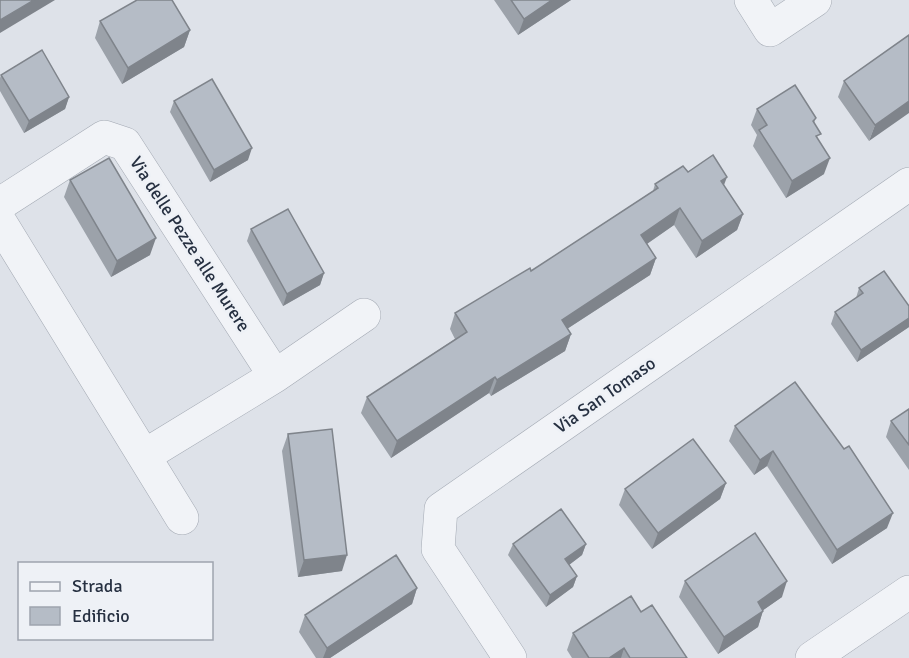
<svg xmlns="http://www.w3.org/2000/svg" width="909" height="658" viewBox="0 0 909 658" font-family="Signika,sans-serif">
	<rect width="100%" height="100%" fill="#dee2e9"/>
	<g fill="none" stroke-linecap="round" stroke-linejoin="round">
		<defs>
			<path id="minor" d="M751,0L770,30L815,0
				M0,204L104,137L125,144L275,376
				M0,222L182,518
				M144,456L275,376L364,315
				M510,658L438,549L441,509L909,184
				M812,658L909,592"/>
		</defs>
		<use href="#minor" stroke="#a3a9b3" stroke-width="34"/>
		<use href="#minor" stroke="#f1f3f7" stroke-width="33"/>
	</g>
	<path fill="#9ca2aa" d="M494,0H571L518,35Z
		M100,21L190,30L184,47L122,84L95,38Z
		M909,35L869,141L838,97L844,81Z
		M1,75L69,97L65,109L24,133L0,91V78Z
		M174,101L248,160L210,182L170,112Z
		M757,109L816,118L814,123L818,140L824,174L786,198L753,146L757,135L751,125Z
		M688,172L724,186L743,214L737,230L696,258L674,225L647,244L656,258L650,275L567,329L571,334L565,351L491,396L489,393L391,458L361,413L367,397L455,339L450,329L455,313L531,271L653,191L655,184Z
		M70,180L150,255L111,277L64,197Z
		M251,229L324,273L320,285L283,306L247,241Z
		M859,288L909,306V327L857,362L831,324L835,312L856,298Z
		M909,409V470L886,437L891,421Z
		M735,426L887,528L832,564L767,466L754,475L729,441Z
		M288,434L342,571L298,577L282,451Z
		M726,483L720,499L652,549L619,505L625,489Z
		M513,544H586L582,555L569,565L577,576L573,587L546,607L508,555Z
		M685,581L782,597L763,610L758,627L718,654L679,597Z
		M417,588L412,604L330,658H316L299,632L305,615Z
		M641,612L687,658H572L567,650L573,633Z"/>
	<path fill="#7f848b" d="M34,0H55L0,33V20Z
		M552,0H571L518,35L524,19Z
		M190,30L184,47L122,84L128,68Z
		M69,97L65,109L24,133L29,121Z
		M909,101V113L869,141L875,125Z
		M252,148L248,160L210,182L214,170Z
		M830,158L824,174L786,198L792,181Z
		M727,177L721,193V181Z
		M680,208L674,225L635,252L641,235Z
		M743,214L737,230L696,258L702,241Z
		M156,238L150,255L111,277L117,261Z
		M656,258L650,275L556,336L562,320Z
		M324,273L320,285L283,306L287,294Z
		M909,318V327L857,362L861,350Z
		M571,334L565,351L491,396L497,380Z
		M495,377L489,393L391,458L397,441Z
		M773,451L767,466L754,475L760,460Z
		M726,483L720,499L652,549L658,533Z
		M893,513L887,528L832,564L837,550Z
		M586,544L582,555L561,571L565,559Z
		M347,555L342,571L298,577L304,560Z
		M577,576L573,587L546,607L550,595Z
		M787,581L782,597L752,618L758,602Z
		M417,588L412,604L330,658H323L327,648Z
		M763,611L758,627L718,654L724,637Z
		M624,648L621,658H609Z"/>
	<path fill="#b5bcc6" stroke="#7f848b" stroke-width="1.5" d="M0,0H34L0,20Z
		M137,0H172L190,30L128,68L100,21Z
		M511,0H552L524,19Z
		M909,35V101L875,125L844,81Z
		M42,50L69,97L29,121L1,75Z
		M212,79L252,148L214,170L174,101Z
		M795,85L816,118L813,121L821,134L816,136L830,158L792,181L759,130L767,125L757,109Z
		M713,155L727,177L721,181L743,214L702,241L680,208L641,235L656,258L562,320L571,334L497,380L495,377L397,441L367,397L467,332L455,313L530,268L531,271L658,188L655,184L683,166L688,172Z
		M109,158L156,238L117,261L70,180Z
		M288,209L324,273L287,294L251,229Z
		M884,271L909,306V318L861,350L835,312L863,293L859,288Z
		M795,382L844,449L849,446L893,513L837,550L773,451L760,460L735,426Z
		M909,409V445L891,421Z
		M332,429L347,555L304,560L288,434Z
		M693,439L726,483L658,533L625,489Z
		M561,509L586,544L565,559L577,576L550,595L513,544Z
		M755,533L787,581L758,602L763,611L724,637L685,581Z
		M396,555L417,588L327,648L305,615Z
		M631,596L641,612L652,605L687,658H630L624,648L609,658H589L573,633Z"/>
	<g text-anchor="middle" dominant-baseline="central" stroke-width="5" stroke-linejoin="round" paint-order="stroke">
		<g font-size="18" fill="#263041" stroke="#eef1f6">
			<text transform="translate(190 244) rotate(57)">Via delle Pezze alle Murere</text>
			<text transform="translate(605 395) rotate(-35)">Via San Tomaso</text>
		</g>
	</g>
	<rect x="18" y="562" width="195" height="78" fill="#eef1f6" stroke="#9ea4ae" stroke-width="1.5"/>
	<rect x="30" y="582" width="30" height="9" fill="#f1f3f7" stroke="#9ea4ae" stroke-width="1.5"/>
	<text x="72" y="592" font-size="18" fill="#263041">Strada</text>
	<rect x="30" y="607" width="30" height="18" fill="#b5bcc6" stroke="#9ea4ae" stroke-width="1.5"/>
	<text x="72" y="622" font-size="18" fill="#263041">Edificio</text>
</svg>
